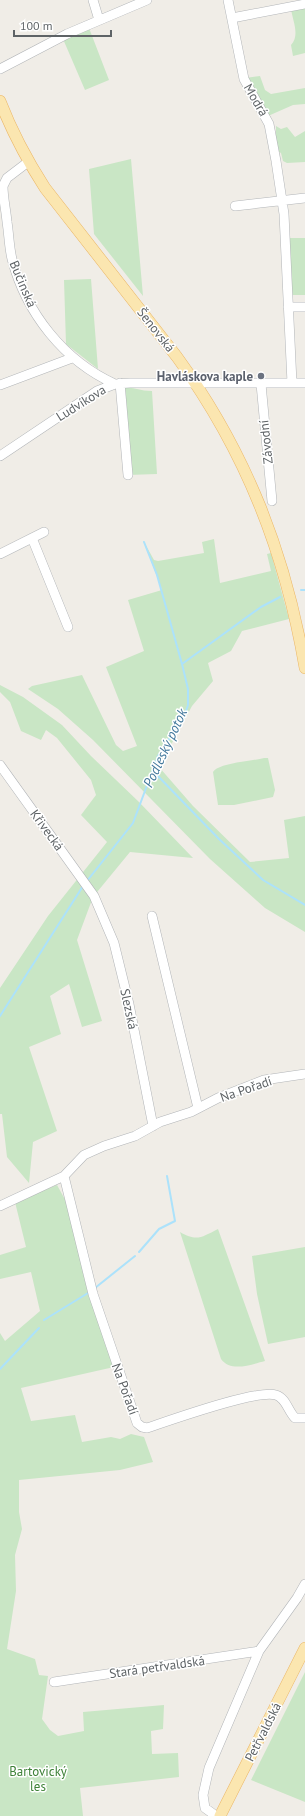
<svg xmlns="http://www.w3.org/2000/svg" width="305" height="1816" viewBox="0 0 305 1816" font-family="'PT Sans',sans-serif">
	<rect width="100%" height="100%" fill="#f0ede7"/>
	<path fill="#c9e6c5" d="M305,6V53L293,56L291,45C300,35 293,22 291,9Z
		M89,28L109,80L85,90L63,39Z
		M260,76L265,90L271,94L305,88V104L293,105L268,116L245,78Z
		M276,126L281,129L287,127L295,137L305,131V162L287,163L283,161L281,153L276,150Z
		M131,159L143,296L94,234L89,169Z
		M289,238H305V295H290Z
		M91,279L98,369L66,344L64,280Z
		M122,387C133,387 141,391 152,391L157,474L128,475Z
		M214,539L220,583L271,571L267,554L271,553L289,619L242,631L231,651L208,663L213,681L192,706L159,767L193,806L250,862L289,858L284,820L305,816V932L265,908L210,859L93,740L58,709L28,689L32,686L82,675L116,745L123,751L137,746L106,667L144,651L128,600L162,590L144,542L154,560L158,561L204,553L202,542Z
		M0,685L23,697L62,725L91,756L139,802L193,858L130,852L93,897L77,940L102,1021L82,1027L69,984L50,996L61,1034L29,1047L57,1131L33,1142L29,1183L7,1157L2,1114H0V988L48,916L107,842L81,815L96,795L91,780L57,738L46,730L41,740L21,731L10,702L0,692Z
		M264,758H268L275,790L273,797L234,805H218L213,772C218,763 253,761 264,758Z
		M57,1185L68,1205L114,1367L21,1388L31,1421L75,1415L82,1442L111,1437L120,1439L131,1434L144,1437L153,1462L120,1470L19,1480V1512L22,1529L15,1555L16,1591L7,1649L35,1659L39,1675L48,1676L42,1719L50,1730L58,1736L84,1731L83,1712L164,1705L163,1729L151,1731L152,1754L178,1753L179,1777L80,1788L83,1816H0V1333L5,1341L40,1311L31,1272L0,1279V1255L26,1247L15,1202Z
		M218,1229L265,1361C252,1364 231,1373 221,1359L180,1232C197,1242 202,1237 218,1229Z
		M305,1247V1337L268,1344L257,1294L252,1256Z
		M305,1672V1802L251,1780Z"/>
	<g fill="none" stroke-linecap="round" stroke-linejoin="round">
		<path stroke="#ace2fb" stroke-width="2" d="M144,542L157,575L182,664
			M301,590H305
			M154,772L219,839L263,880L305,905
			M87,881L133,823L158,756L185,714L188,705V689L182,664L261,607L280,597
			M0,1016L83,886
			M139,1252L159,1229L175,1221L167,1176
			M95,1288L135,1256
			M44,1320L88,1293
			M0,1369L39,1328"/>
		<defs>
			<path id="minor" d="M93,0L99,20
				M228,0L244,79L269,124L276,161L284,214L292,383
				M232,18L305,4
				M0,69L67,34L147,0
				M28,162L7,178L3,186C3,198 6,210 7,222C9,234 9,247 12,259C26,313 64,361 115,384
				M235,206L305,198
				M288,307H305
				M120,383L128,475
				M261,384L272,501
				M0,385L72,358
				M0,456L97,391L115,384L130,383H305
				M32,538L68,627
				M0,554L44,532
				M0,765L94,896L114,943L129,1004L153,1126
				M152,916L198,1108
				M64,1176L93,1294L137,1423L142,1427L147,1428C171,1420 257,1389 276,1395C286,1398 288,1411 295,1418H305
				M0,1206L64,1176L84,1155L104,1146L135,1136L160,1122L191,1112L218,1098L264,1080L305,1074
				M54,1682L259,1651
				M216,1816L205,1808L203,1795L209,1768L259,1651L297,1598L305,1584"/>
			<path id="major" d="M0,101C12,132 27,160 45,188L177,357C246,452 285,552 305,668
				M220,1816L305,1648"/>
		</defs>
		<use href="#minor" stroke="#b2b5b8" stroke-width="10"/>
		<use href="#major" stroke="#ebb665" stroke-width="12"/>
		<use href="#minor" stroke="#fff" stroke-width="9"/>
		<use href="#major" stroke="#fbe6b0" stroke-width="11"/>
	</g>
	<circle fill="#6b7280" stroke="#fff" stroke-width="1.5" cx="261" cy="376" r="4"/>
	<g text-anchor="middle" dominant-baseline="central" stroke-width="3" stroke-linejoin="round" paint-order="stroke">
		<g font-size="13" fill="#5e6366" stroke="#fff">
			<text transform="translate(256 100) rotate(60)">Modrá</text>
			<text transform="translate(23 284) rotate(67)">Bučinská</text>
			<text transform="translate(156 330) rotate(52)">Šenovská</text>
			<text transform="translate(81 403) rotate(-32)">Ludvíkova</text>
			<text transform="translate(266 442) rotate(-96)">Závodní</text>
			<text transform="translate(47 830) rotate(54)">Křivecká</text>
			<text transform="translate(129 1009) rotate(78)">Slezská</text>
			<text transform="translate(246 1089) rotate(-19)">Na Pořadí</text>
			<text transform="translate(125 1389) rotate(70)">Na Pořadí</text>
			<text transform="translate(157 1667) rotate(-8)">Stará petřvaldská</text>
			<text transform="translate(263 1732) rotate(-63)">Petřvaldská</text>
		</g>
		<g font-size="13" font-weight="bold" fill="#5b616d" stroke="#fff" text-anchor="end">
			<text x="253" y="376">Havláskova kaple</text>
		</g>
		<g font-size="13" fill="#3f8239" stroke="#fff">
			<text x="38" y="1771">Bartovický<tspan x="38" dy="15">les</tspan></text>
		</g>
		<g font-size="14" font-style="italic" fill="#42789c" stroke="#fff">
			<text transform="translate(165 748) rotate(-65)">Podleský potok</text>
		</g>
	</g>
	<path d="M14 30v6h97v-6" fill="none" stroke="#5e6366" stroke-width="2"/>
	<text x="20" y="30" font-size="12" fill="#5e6366" stroke="#ffffff" stroke-width="3" paint-order="stroke">100 m</text>
</svg>
